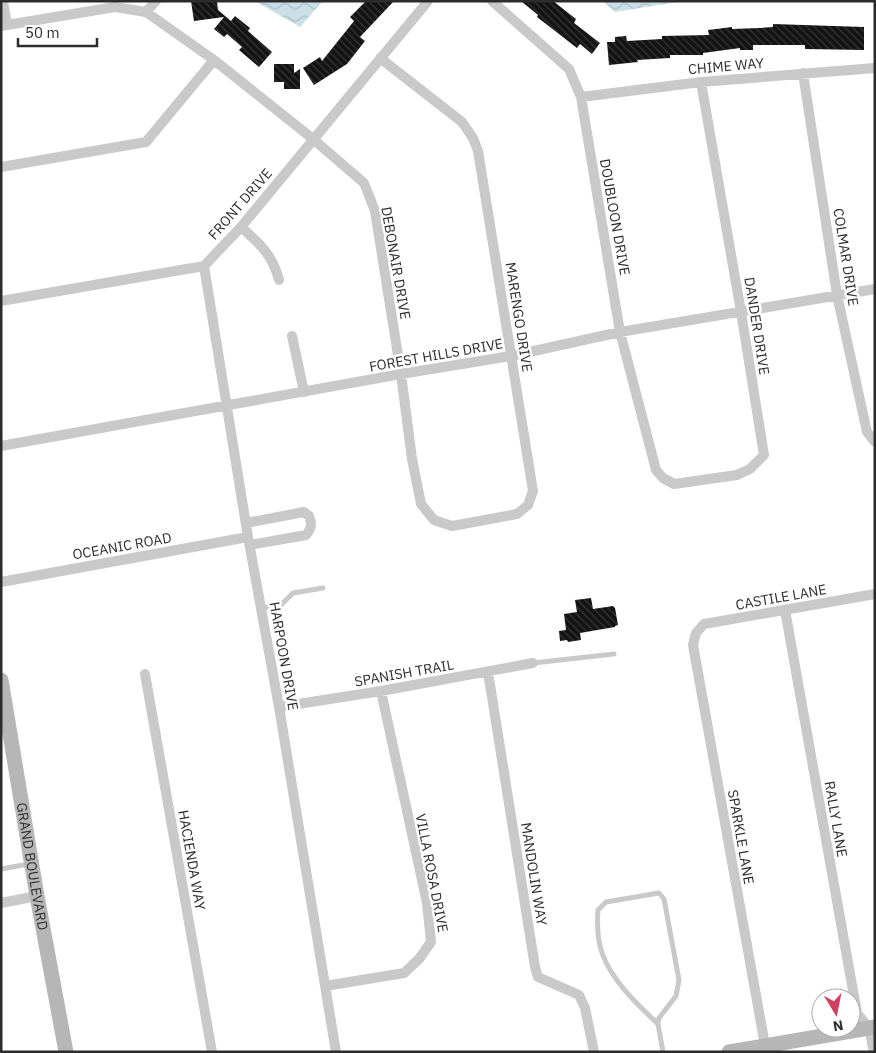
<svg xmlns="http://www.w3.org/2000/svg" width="876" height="1053" viewBox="0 0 876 1053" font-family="'IBM Plex Sans',sans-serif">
	<defs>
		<pattern id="water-waves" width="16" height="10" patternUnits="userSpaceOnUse" patternTransform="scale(1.25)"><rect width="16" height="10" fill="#c9e0e7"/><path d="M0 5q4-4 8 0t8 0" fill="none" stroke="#adc0c6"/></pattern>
		<pattern id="building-back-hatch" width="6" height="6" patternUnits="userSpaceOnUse" patternTransform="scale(1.25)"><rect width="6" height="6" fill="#131313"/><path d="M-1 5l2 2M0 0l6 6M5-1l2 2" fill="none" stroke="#363636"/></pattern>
	</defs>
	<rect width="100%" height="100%" fill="#fff"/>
	<path fill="url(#water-waves)" d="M255,1H323L300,27Z
		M603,1H684L615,12Z"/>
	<path fill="url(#building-back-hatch)" d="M191,1L217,2L218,10L231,21L235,16L250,28L248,31L272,52L259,67L239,50L242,47L227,34L224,37L214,29L224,17L194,21Z
		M366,1H394L360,37L365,41L347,64L314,85L303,68L320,57L322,61L354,21L350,17Z
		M521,1H553L576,19L574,23L600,43L592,54L580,44L577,48L537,17L538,15Z
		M773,24L864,27V50L805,49V45H753V50H740V48L703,53V55H670V58L637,60L638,62L609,65L607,42H615V37L626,36L627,41L662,39V36L709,35L708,30L732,27V29L760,28L773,27Z
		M274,64H294V73L300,69V89H284V82H274Z
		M591,598L593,609L613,606L615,608L618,625L615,626V627L580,633L581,640L568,642L567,640L560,641L559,631L566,630L564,614L577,612L575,600Z"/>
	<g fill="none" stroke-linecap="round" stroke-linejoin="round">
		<path stroke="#c9c9c9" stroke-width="5" d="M261,608L281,605L293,593L323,588
			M533,663L614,654
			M1,869L29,864
			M658,1024C637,1004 612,981 602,953C598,941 597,923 598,910L606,902L659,893L664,899L679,980L676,996L659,1018L658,1024L663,1052"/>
		<path stroke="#c9c9c9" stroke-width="10" d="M3,1L7,25
			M492,1L569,69L581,97L620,332L656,470L663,478L674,484L737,475L750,469L764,455L741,312L701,82
			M146,12L156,1
			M1,26L115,7L146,12L214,60L313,139L364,183L375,211L401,374L412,459L421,504L434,520L452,526L517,514L528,505L533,491L478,151L473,138L462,122L380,58
			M803,73L837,295L867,432L875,442
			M581,97L701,82L875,68
			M1,167L146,142L214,60
			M241,227C260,244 272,254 279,280
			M204,266L248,537L279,707L336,1052
			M1,301L204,266L241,227L428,1
			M292,336L304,392
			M1,446L401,374L511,356L620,332L875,289
			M246,523L304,512L309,516C312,524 312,528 306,535L250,545
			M1,582L248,537
			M785,610L857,1013L869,1028L874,1052
			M488,672L535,967L538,977L579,995L585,1008L594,1052
			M145,674L212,1052
			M279,707L381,691L533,663
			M1,903L37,896
			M325,986L404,973L419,959L431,942L427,903L381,691
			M766,1051L693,645L696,633L704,624L875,594"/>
		<g stroke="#b6b6b6" stroke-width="15">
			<path id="s1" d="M1,680L37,896L66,1052"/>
			<path d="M729,1052L875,1027"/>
		</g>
	</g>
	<g text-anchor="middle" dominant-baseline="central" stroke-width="5" stroke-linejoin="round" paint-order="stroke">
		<g font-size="14" fill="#2c2c2c" stroke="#fff">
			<text transform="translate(726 66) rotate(-5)">CHIME WAY</text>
			<text transform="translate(240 204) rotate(-49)">FRONT DRIVE</text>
			<text transform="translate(615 217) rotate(80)">DOUBLOON DRIVE</text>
			<text transform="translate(846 257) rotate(81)">COLMAR DRIVE</text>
			<text transform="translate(396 263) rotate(80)">DEBONAIR DRIVE</text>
			<text transform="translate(519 317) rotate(81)">MARENGO DRIVE</text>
			<text transform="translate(757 326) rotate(81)">DANDER DRIVE</text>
			<text transform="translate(436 355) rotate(-10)">FOREST HILLS DRIVE</text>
			<text transform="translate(122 546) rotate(-10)">OCEANIC ROAD</text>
			<text transform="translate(781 597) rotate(-10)">CASTILE LANE</text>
			<text transform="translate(284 656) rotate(80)">HARPOON DRIVE</text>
			<text transform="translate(404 673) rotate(-10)">SPANISH TRAIL</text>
			<text transform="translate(836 819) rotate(80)">RALLY LANE</text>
			<text transform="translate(741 837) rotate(80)">SPARKLE LANE</text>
			<text transform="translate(192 860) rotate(80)">HACIENDA WAY</text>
			<text stroke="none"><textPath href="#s1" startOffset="189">GRAND BOULEVARD</textPath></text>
			<text transform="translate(432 873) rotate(79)">VILLA ROSA DRIVE</text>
			<text transform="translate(534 874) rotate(81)">MANDOLIN WAY</text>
		</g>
	</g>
	<rect width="876" height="1053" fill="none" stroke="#2c2c2c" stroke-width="5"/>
	<g transform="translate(836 1013) rotate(170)"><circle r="24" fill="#ffffff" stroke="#ababab"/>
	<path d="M0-4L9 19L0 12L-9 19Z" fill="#d33f5f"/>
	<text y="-8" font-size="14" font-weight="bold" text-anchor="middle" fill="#2c2c2c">N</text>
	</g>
	<path d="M18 38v8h79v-8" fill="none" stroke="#2c2c2c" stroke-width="2.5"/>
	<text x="25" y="38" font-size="15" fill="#2c2c2c" stroke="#ffffff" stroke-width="4" paint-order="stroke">50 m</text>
</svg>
